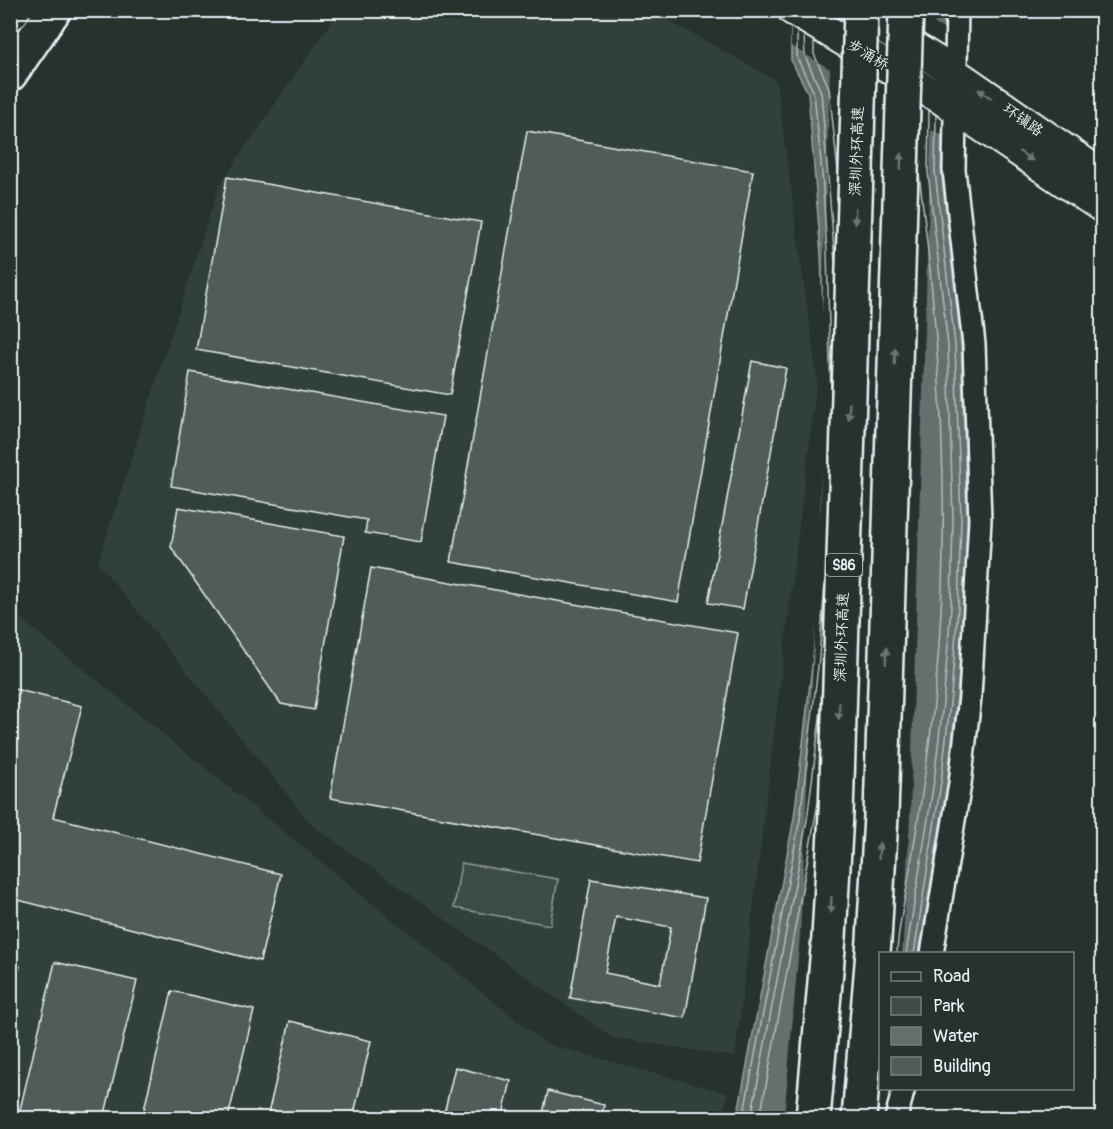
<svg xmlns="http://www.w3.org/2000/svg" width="1113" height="1129" viewBox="0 0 1113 1129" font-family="Pangolin,'LXGW WenKai TC',sans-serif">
	<rect width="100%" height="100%" fill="#26332d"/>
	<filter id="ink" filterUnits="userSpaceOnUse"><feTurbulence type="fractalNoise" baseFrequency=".0167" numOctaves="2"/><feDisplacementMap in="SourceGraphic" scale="12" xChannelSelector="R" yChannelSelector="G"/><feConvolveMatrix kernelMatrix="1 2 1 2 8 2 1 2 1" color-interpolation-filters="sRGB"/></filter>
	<g filter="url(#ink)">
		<path fill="#333f3a" d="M339,11H651L776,80L817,378L735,1057L611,1037L312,825L98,563L219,186Z
			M10,610L546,1044L728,1093L721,1118H11Z"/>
		<path fill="#3e4b47" stroke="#939ea0" stroke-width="1.5" d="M461,863L558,879L550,925L454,908Z"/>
		<path fill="#636f6d" stroke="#98a3a5" stroke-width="1.5" d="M791,11H944L941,170L961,345L967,520L964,608L957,695L947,783L919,953L880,954V1088L891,1089L883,1118H737L794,818L813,658L820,577L824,335L821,254L808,93L791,60Z"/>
		<path fill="#26332d" d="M791,11H935V24L944,29L942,135L931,130L910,817L903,942L902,953L880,954V1088L891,1089L887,1118H784L800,935L821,496V347L830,69L791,46Z"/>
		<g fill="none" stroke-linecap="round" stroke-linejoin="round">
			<path stroke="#b3bdc0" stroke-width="1.5" d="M797,32V58L814,93L822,173L827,254L831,396
				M804,36L805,56L821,92L835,262
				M814,42V54L829,88L838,171
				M897,954C898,925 906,896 910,869C920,810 929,752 935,694C952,520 941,347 919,174
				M906,954L934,781L944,694L951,607L953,520L948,346L928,172L929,111
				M914,954L941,782L951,695L958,608L961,520L955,345L935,171L936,115
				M743,1118L800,819L819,658L825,584
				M751,1118L807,820L821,710
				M760,1118L818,803"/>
		</g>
		<path fill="#505c59" stroke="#e8f1f8" stroke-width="1.5" fill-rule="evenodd" d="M527,131L753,171L678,602L451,562Z
			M227,177L481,222L450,395L196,350Z
			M752,361L786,368L743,609L708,603Z
			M190,372L443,416L421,542L365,533L367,520L171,486Z
			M178,507L344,536L314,710L281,704L171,547Z
			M371,568L738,633L697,863L330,798Z
			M10,688L82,706L53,817L281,874L260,961L10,898Z
			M591,879L706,898L685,1018L570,998ZM616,917L671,927L660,984L605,973Z
			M55,962L137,981L104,1118H18Z
			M10,963L20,966L10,1000Z
			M172,991L254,1010L228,1118H142Z
			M290,1021L371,1041L353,1118H267Z
			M455,1067L511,1081L502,1118H443Z
			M548,1091L604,1105L601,1118H542Z"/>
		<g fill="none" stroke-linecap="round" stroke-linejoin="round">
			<defs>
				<path id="street" d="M932,954L960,784L970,697L980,520L974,344L954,170L957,10
					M896,1118L904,1088"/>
				<path id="secondary" d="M793,10L943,100L1102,207
					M853,10L943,65L1102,175"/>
				<path id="primary" d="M10,14L13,10
					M10,74L54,10"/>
			</defs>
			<use href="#street" stroke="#e8f1f8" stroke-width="26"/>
			<use href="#secondary" stroke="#e8f1f8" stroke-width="34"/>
			<use href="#primary" stroke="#e8f1f8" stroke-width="38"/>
			<use href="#street" stroke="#26332d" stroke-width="21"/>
			<use href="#secondary" stroke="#26332d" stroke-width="30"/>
			<use href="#primary" stroke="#26332d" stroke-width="33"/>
			<defs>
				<path id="highway-bridge" d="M813,1118L829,937L836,814L861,10
					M859,1118L874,940L881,816L906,10"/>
			</defs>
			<use href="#highway-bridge" stroke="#e8f1f8" stroke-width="38" stroke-linecap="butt"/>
			<use href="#highway-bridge" stroke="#26332d" stroke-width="33"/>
		</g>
		<defs><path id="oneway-solid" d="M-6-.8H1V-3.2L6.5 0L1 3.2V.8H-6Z" transform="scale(1.5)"/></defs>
		<g fill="#6a7674">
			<use href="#oneway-solid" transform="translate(985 94) rotate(-145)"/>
			<use href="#oneway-solid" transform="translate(1026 156) rotate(34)"/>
			<use href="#oneway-solid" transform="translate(901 161) rotate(-88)"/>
			<use href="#oneway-solid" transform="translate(855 216) rotate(92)"/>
			<use href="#oneway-solid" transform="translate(895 356) rotate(-88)"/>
			<use href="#oneway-solid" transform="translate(849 411) rotate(92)"/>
			<use href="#oneway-solid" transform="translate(886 656) rotate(-88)"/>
			<use href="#oneway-solid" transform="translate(839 711) rotate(92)"/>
			<use href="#oneway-solid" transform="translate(879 851) rotate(-87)"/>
			<use href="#oneway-solid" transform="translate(831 905) rotate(93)"/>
		</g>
	</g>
	<g text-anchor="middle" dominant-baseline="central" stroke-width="4.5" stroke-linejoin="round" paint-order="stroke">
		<rect fill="#26332d" stroke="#aeb8bb" stroke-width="1.5" x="826" y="554" width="36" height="22" rx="4.5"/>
		<g font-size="14" font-weight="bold" fill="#e8f1f8">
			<text x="844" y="565">S86</text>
		</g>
		<g font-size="15" fill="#e8f1f8" stroke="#26332d">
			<text transform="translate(868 55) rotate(31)">步涌桥</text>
			<text transform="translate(1023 120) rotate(35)">环镇路</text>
			<text transform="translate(857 151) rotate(-88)">深圳外环高速</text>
			<text transform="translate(842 637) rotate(-88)">深圳外环高速</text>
		</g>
	</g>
	<rect width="1113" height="1129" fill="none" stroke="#26332d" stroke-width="36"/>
	<rect x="18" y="18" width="1077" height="1093" fill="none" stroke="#e8f1f8" stroke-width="2" filter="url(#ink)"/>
	<rect x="879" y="952" width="195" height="138" fill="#26332d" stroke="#747f7e" stroke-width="1.5"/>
	<rect x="891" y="972" width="30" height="9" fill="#26332d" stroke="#747f7e" stroke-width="1.5"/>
	<text x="933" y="982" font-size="18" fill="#e8f1f8">Road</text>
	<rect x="891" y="997" width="30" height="18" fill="#3e4b47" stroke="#747f7e" stroke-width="1.5"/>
	<text x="933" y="1012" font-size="18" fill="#e8f1f8">Park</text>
	<rect x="891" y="1027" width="30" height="18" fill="#636f6d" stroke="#747f7e" stroke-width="1.5"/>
	<text x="933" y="1042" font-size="18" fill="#e8f1f8">Water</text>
	<rect x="891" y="1057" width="30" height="18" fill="#505c59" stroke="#747f7e" stroke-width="1.5"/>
	<text x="933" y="1072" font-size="18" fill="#e8f1f8">Building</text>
</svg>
